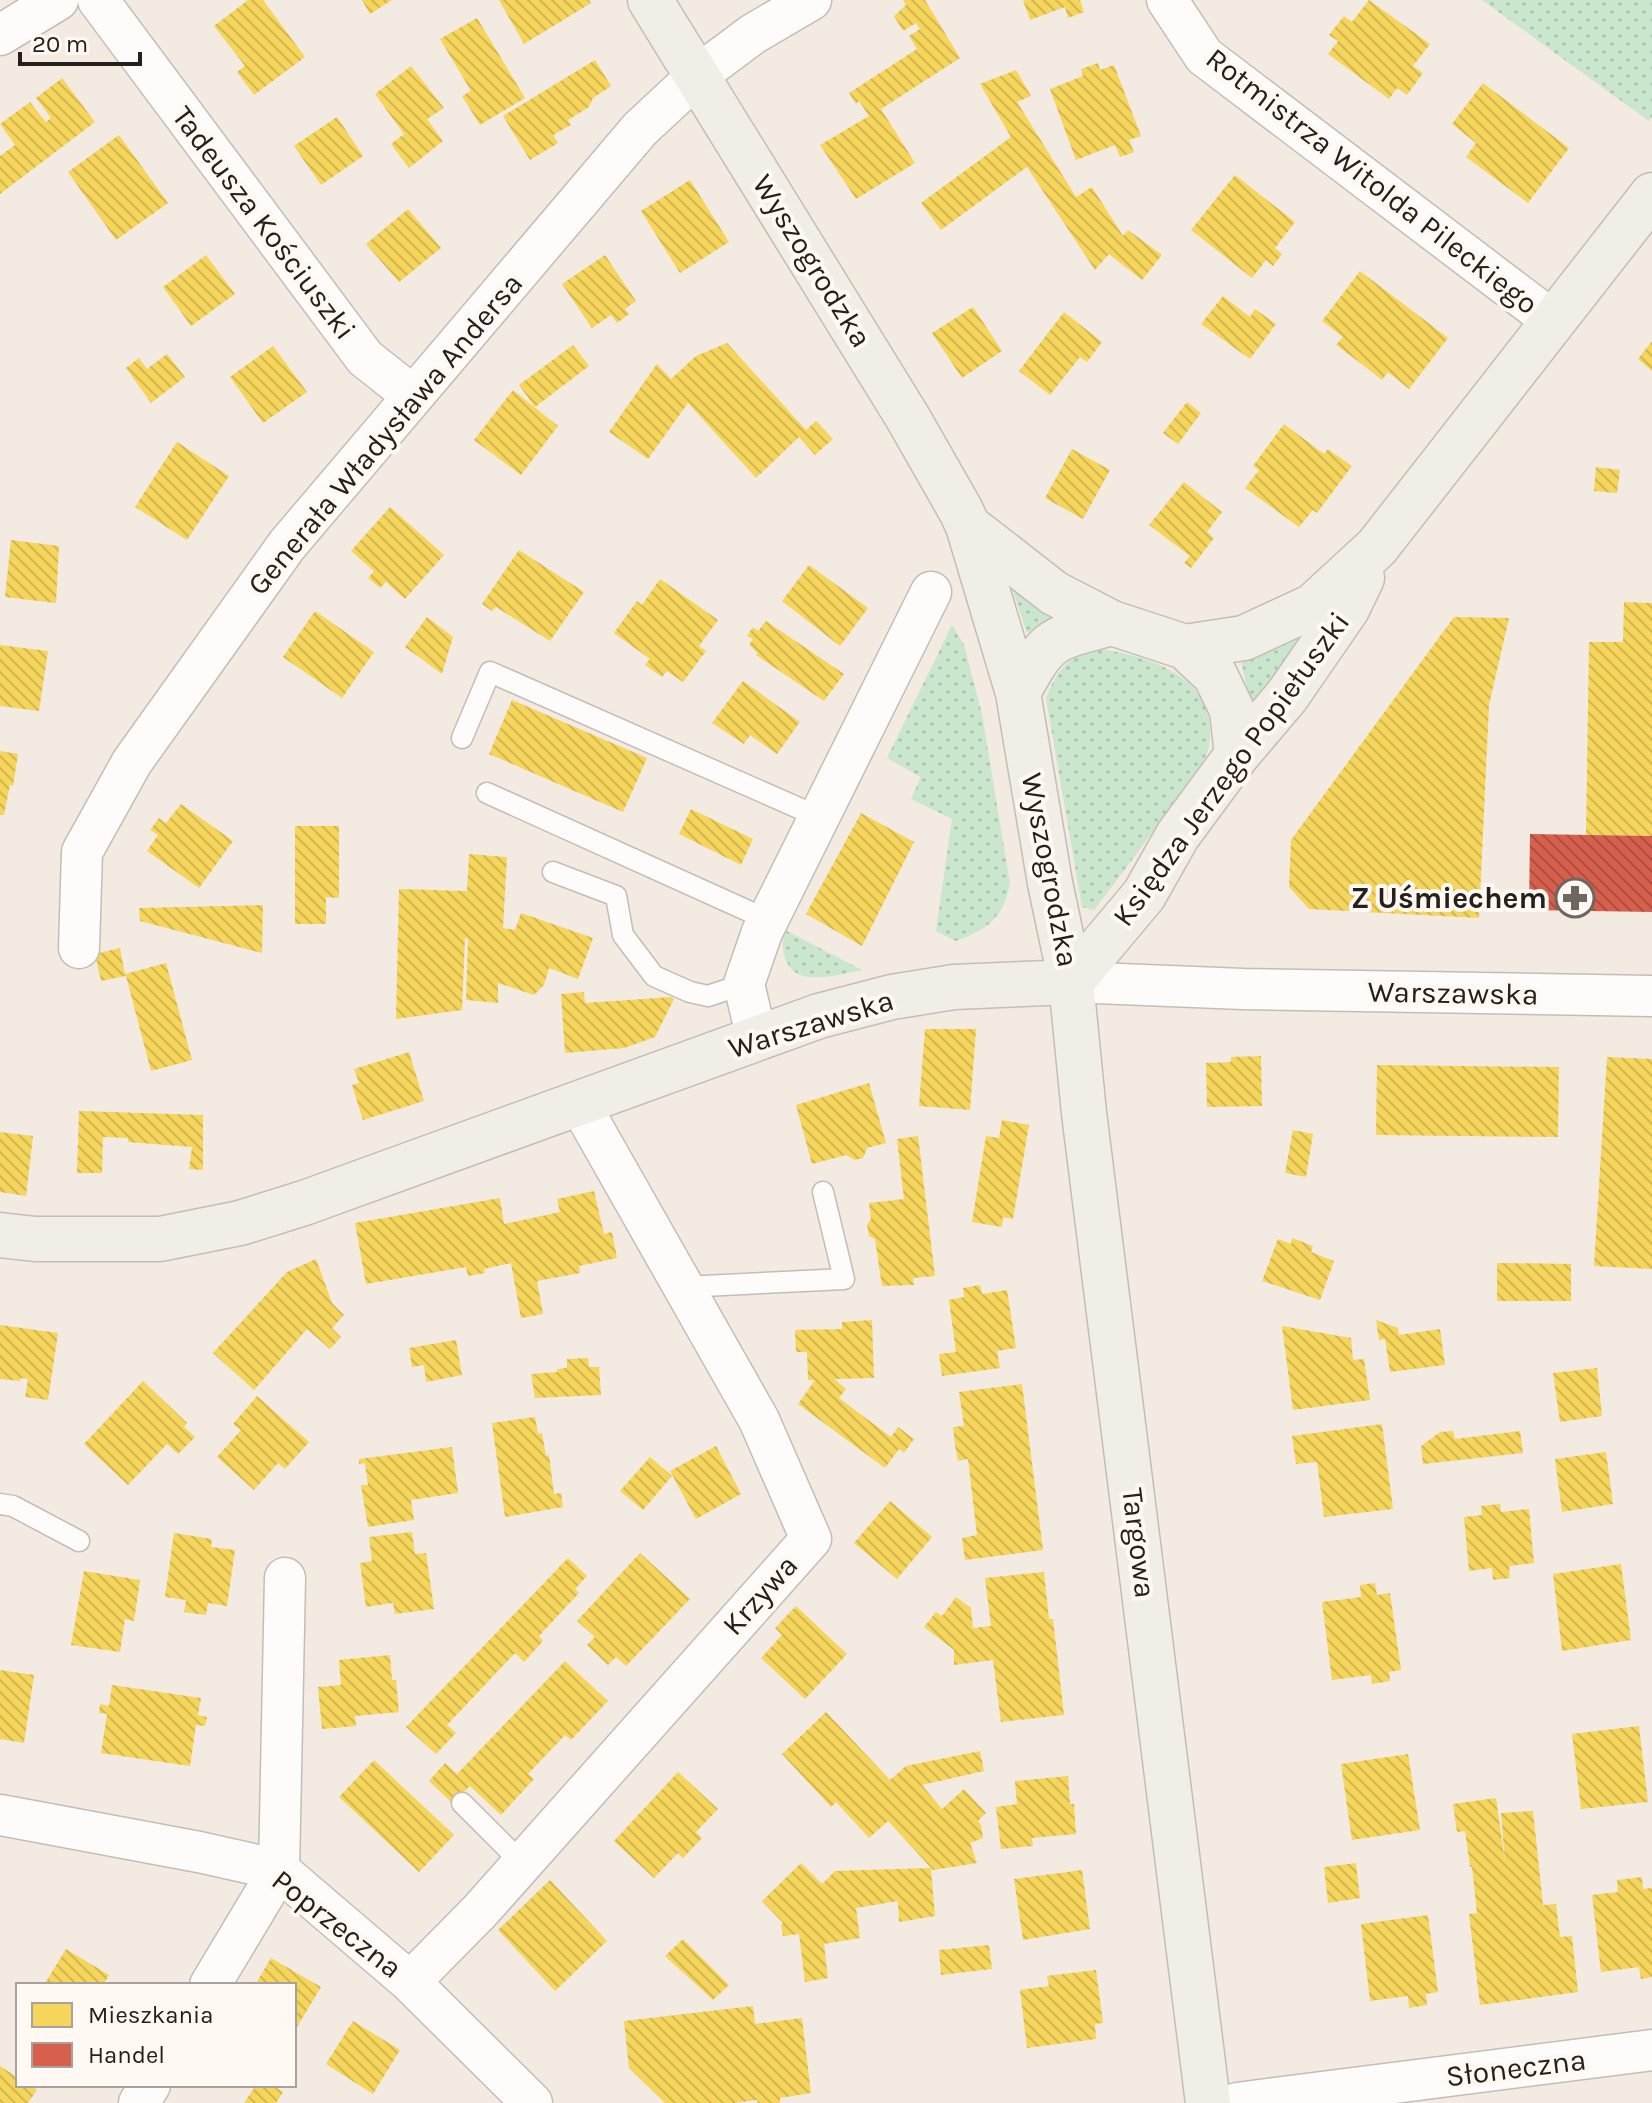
<svg xmlns="http://www.w3.org/2000/svg" width="1652" height="2103" viewBox="0 0 1652 2103" font-family="Karla,sans-serif">
	<defs>
		<pattern id="grass-dots" width="8" height="8" patternUnits="userSpaceOnUse" patternTransform="scale(2)"><rect width="8" height="8" fill="#cae6cd"/><path d="M2 2h.1M6 6h.1" fill="none" stroke="#adc5af" stroke-width="1.8" stroke-linecap="round"/></pattern>
		<pattern id="homes-back-hatch" width="6" height="6" patternUnits="userSpaceOnUse" patternTransform="scale(2)"><rect width="6" height="6" fill="#f6d55c"/><path d="M-1 5l2 2M0 0l6 6M5-1l2 2" fill="none" stroke="#d3b74f"/></pattern>
		<pattern id="shops-back-hatch" width="6" height="6" patternUnits="userSpaceOnUse" patternTransform="scale(2)"><rect width="6" height="6" fill="#d6604d"/><path d="M-1 5l2 2M0 0l6 6M5-1l2 2" fill="none" stroke="#ad4f3f"/></pattern>
	</defs>
	<rect width="100%" height="100%" fill="#f3eae2"/>
	<path fill="url(#grass-dots)" d="M1482,0H1652V117L1649,121Z
		M1011,585L1075,616L1027,633Z
		M1318,618L1252,710L1239,652Z
		M952,625L964,645L982,714L1010,884C1002,919 988,929 956,941L936,931L952,819L911,799L921,777L887,758Z
		M1102,649C1155,658 1220,680 1209,746C1206,763 1188,783 1178,798C1150,836 1122,873 1094,910L1082,907L1046,698C1059,667 1068,655 1102,649Z
		M783,929L862,970C819,979 778,991 783,929Z"/>
	<path fill="url(#homes-back-hatch)" d="M248,0H263L305,57L254,95L237,72L245,66L214,26Z
		M362,0H392L370,14Z
		M499,0H589L591,3L524,44Z
		M903,0H925L960,58L881,109L915,163L856,199L820,145L869,116L859,101L856,104L849,93L917,49L909,36L920,29L916,23L903,31L894,16L906,5Z
		M1023,0H1080L1084,12L1068,18L1065,7L1030,20Z
		M1369,0L1430,44L1413,66L1423,73L1407,95L1397,88L1389,99L1328,54L1338,41L1329,35L1344,16L1352,22Z
		M477,18L525,98L480,125L462,96L471,91L440,39Z
		M595,60L611,86L593,98L589,107L568,120L571,125L553,135L558,143L530,160L503,116Z
		M1098,63L1100,70L1114,65L1141,136L1129,140L1134,152L1120,157L1115,145L1076,160L1050,89L1083,76L1081,69Z
		M411,66L444,108L427,119L443,141L409,168L391,144L404,134L375,94Z
		M1016,70L1031,96L1017,102L1076,197L1092,187L1123,236L1128,230L1162,255L1142,280L1109,254L1095,270L1027,167L941,230L921,203L1011,137L980,84Z
		M62,78L95,122L0,194V156L15,145L0,124L30,102L46,122L51,118L36,98Z
		M1483,83L1569,148L1528,203L1466,157L1476,143L1452,124Z
		M337,117L363,156L321,185L294,146Z
		M119,135L168,203L116,240L68,172Z
		M1235,175L1295,222L1275,248L1282,254L1273,266L1266,260L1252,278L1191,230Z
		M690,180L729,242L680,273L641,211Z
		M408,209L441,248L399,282L366,244Z
		M206,255L235,294L191,326L163,287Z
		M605,255L636,301L625,309L629,314L617,323L611,315L592,328L562,284Z
		M1360,271L1448,338L1409,389L1388,372L1382,380L1359,362L1336,345L1343,337L1322,321Z
		M1223,296L1250,317L1255,309L1276,324L1250,359L1201,324Z
		M973,307L1002,351L962,378L932,333Z
		M1064,312L1102,342L1087,362L1080,357L1050,395L1019,371Z
		M1652,341V371L1638,359Z
		M727,343L806,430L816,421L833,439L815,455L799,437L756,478L688,403L648,459L609,432L657,364L671,379L696,356Z
		M573,345L589,366L535,407L519,385Z
		M273,346L307,392L263,423L230,377Z
		M167,354L185,377L151,403L126,368L139,358L147,369Z
		M513,390L558,426L521,475L474,440Z
		M1187,402L1201,413L1178,444L1163,433Z
		M1284,424L1324,454L1328,449L1352,466L1317,513L1313,510L1299,527L1245,488L1259,470L1253,466Z
		M177,442L229,476L187,540L135,507Z
		M1072,449L1110,470L1083,519L1045,498Z
		M1596,467L1620,470L1617,493L1594,491Z
		M1184,482L1222,512L1207,532L1214,538L1191,568L1184,563L1190,556L1149,525Z
		M390,507L444,555L405,599L386,582L380,588L368,578L374,571L351,551Z
		M11,540L59,546L56,603L5,597Z
		M519,550L584,592L550,641L496,607L492,611L482,604Z
		M809,565L868,608L840,646L782,601Z
		M660,579L718,620L699,646L706,651L683,682L667,671L662,677L645,665L650,659L614,633L637,601L642,605Z
		M1624,602L1652,603V836L1586,835L1589,642H1623Z
		M315,611L374,652L342,698L283,657Z
		M427,617L453,637L442,674L405,647Z
		M1454,617L1509,618L1489,705L1479,918L1309,909L1289,887L1291,840Z
		M766,621L844,674L824,701L756,655L758,653L749,645L753,639L747,636L753,627L758,631Z
		M0,645L48,651L39,711L0,706Z
		M743,681L800,722L777,754L750,735L744,744L712,723Z
		M512,700L647,758L623,812L489,754Z
		M0,751L18,754L13,786L10,785L4,815H0Z
		M181,804L233,841L199,888L147,851L158,835L150,830L159,818L166,823Z
		M691,809L753,839L741,865L679,834Z
		M861,813L914,842L862,946L806,914Z
		M295,826H339V898L326,897V924H295Z
		M469,854L507,857L503,928L515,930L521,913L593,938L578,979L549,968L544,985L534,995L498,983V1003L466,1000L468,939L465,938L462,1010L396,1019L399,889L467,891Z
		M263,905L262,953L140,921L139,908Z
		M120,948L125,974L166,963L192,1060L151,1071L126,976L101,981L95,954Z
		M584,992L585,1003L671,997L674,999L655,1037L624,1048L565,1053L561,994Z
		M925,1029H976L970,1110L919,1106Z
		M409,1052L424,1101L363,1120L352,1085L359,1083L354,1069Z
		M1261,1056L1262,1106L1207,1107L1206,1063L1231,1062V1057Z
		M1607,1057L1652,1059V1269L1594,1266Z
		M1377,1065L1559,1067L1558,1137L1376,1135Z
		M869,1083L886,1143L867,1148L863,1158L855,1160L846,1155L812,1164L796,1105Z
		M79,1111L203,1115V1170L189,1169L192,1147L128,1142V1138L103,1137L102,1173H77Z
		M1002,1120L1029,1125L1013,1219L1003,1217L1002,1227L972,1222L986,1136L999,1138Z
		M1293,1130L1313,1134L1306,1177L1285,1173Z
		M0,1132L33,1136L26,1196L0,1192Z
		M918,1136L935,1276L913,1278L914,1285L882,1286L875,1239L869,1236L867,1225L871,1219L869,1203L904,1199L897,1139Z
		M594,1191L604,1234L612,1232L617,1258L579,1266L580,1273L537,1281L543,1314L521,1318L511,1263L484,1269L485,1273L468,1276L466,1267L366,1284L355,1223L500,1198L504,1224L560,1212L557,1199Z
		M1292,1238L1313,1246L1311,1252L1334,1261L1320,1300L1262,1281L1278,1239L1291,1244Z
		M316,1259L332,1303L344,1315L332,1328L341,1337L330,1349L307,1329L254,1390L213,1353L287,1272Z
		M1497,1263L1571,1264V1301H1497Z
		M980,1285L982,1294L1007,1290L1016,1348L997,1351L1000,1368L942,1376L939,1354L956,1352L949,1300L964,1297L963,1288Z
		M872,1320L874,1378L834,1379L846,1389L839,1398L891,1437L898,1427L914,1439L904,1453L899,1449L885,1468L798,1404L815,1380H808L807,1352H796L795,1330L842,1329V1322Z
		M1376,1320L1398,1328L1399,1335L1440,1329L1445,1365L1390,1372L1385,1339L1379,1340Z
		M0,1325L58,1333L48,1400L25,1397L28,1379L21,1378L20,1381L0,1379Z
		M1282,1326L1351,1338L1353,1360L1364,1359L1370,1400L1293,1410Z
		M456,1340L462,1375L426,1382L424,1365L412,1367L409,1348Z
		M588,1358L589,1367H599L601,1395L535,1398L531,1374L557,1372V1369L567,1368V1359Z
		M1597,1368L1602,1416L1560,1422L1553,1373Z
		M143,1381L187,1423L184,1427L195,1437L178,1454L167,1444L128,1485L84,1444Z
		M1022,1384L1043,1550L965,1560L962,1538L977,1535L968,1459L958,1461L955,1445L953,1427L964,1426L959,1392Z
		M257,1396L309,1442L285,1469L278,1463L254,1490L217,1457L241,1430L233,1424Z
		M535,1417L538,1434L542,1433L546,1456L549,1455L554,1494L561,1493L563,1507L505,1517L492,1423Z
		M1382,1424L1393,1509L1324,1517L1317,1462L1296,1464L1292,1436Z
		M1453,1431L1455,1439L1520,1431L1523,1453L1423,1464L1421,1446L1440,1432Z
		M716,1446L741,1494L696,1519L670,1471Z
		M452,1447L458,1493L411,1500L414,1520L368,1527L361,1485H368L365,1463L359,1464V1459Z
		M1606,1452L1613,1504L1562,1512L1555,1459Z
		M650,1457L672,1476L643,1510L620,1491Z
		M890,1501L932,1537L897,1579L854,1543Z
		M1500,1504L1501,1512L1529,1509L1534,1563L1509,1566L1510,1578L1493,1580L1492,1568L1469,1571L1464,1517L1482,1515L1481,1506Z
		M412,1532L415,1554L426,1553L434,1609L395,1614L393,1603L366,1607L360,1563L372,1561L369,1537Z
		M174,1533L212,1539L211,1547L235,1550L227,1606L208,1603L206,1615L184,1612L186,1600L165,1597Z
		M640,1553L690,1599L626,1666L616,1657L608,1665L587,1645L595,1637L577,1621Z
		M568,1558L587,1576L575,1589L579,1593L539,1636L543,1641L524,1662L515,1653L447,1725L456,1733L436,1754L406,1727Z
		M1621,1564L1631,1640L1562,1651L1553,1574Z
		M84,1571L140,1580L134,1621L125,1619L120,1652L71,1645Z
		M1044,1572L1049,1619H1053L1064,1715L1001,1722L993,1660L954,1665V1650L924,1627L936,1612L942,1616L956,1597L971,1608L973,1628L991,1626L985,1578Z
		M1375,1583L1377,1595L1390,1593L1401,1670L1389,1672L1390,1681L1372,1684L1371,1675L1332,1680L1322,1602L1361,1597L1360,1585Z
		M796,1606L847,1654L805,1699L761,1658L782,1635L775,1628Z
		M390,1655L392,1680H396L399,1712L355,1716L356,1726L322,1729L318,1687L341,1685L339,1660Z
		M565,1661L608,1701L571,1740L565,1735L528,1774L534,1779L501,1815L470,1786L452,1803L429,1781L445,1763L457,1774Z
		M0,1670L34,1675L24,1743L0,1739Z
		M112,1685L201,1698L198,1715L207,1717L205,1726L196,1725L190,1766L101,1753L107,1714L99,1713L100,1704L109,1706Z
		M826,1712L890,1780L906,1766L980,1751L984,1771L922,1785L942,1809L964,1789L986,1813L978,1821L981,1825L983,1838L970,1843L977,1863L933,1870L888,1821L869,1838L836,1802L831,1807L782,1754Z
		M1639,1726L1648,1802L1581,1809L1572,1734Z
		M1408,1754L1420,1830L1352,1840L1341,1764Z
		M374,1760L454,1835L419,1872L339,1797Z
		M678,1772L718,1809L696,1832L702,1838L683,1858L678,1853L654,1878L614,1841Z
		M1068,1776L1070,1804H1074L1076,1834L1032,1838L1033,1846L1001,1849L996,1807L1017,1804L1015,1781Z
		M1496,1798L1505,1862L1501,1813L1533,1811L1543,1905L1556,1904L1560,1937L1572,1936L1578,1992L1480,2005L1469,1914L1477,1913L1472,1867H1470L1465,1831L1457,1832L1453,1804Z
		M801,1863L822,1884L835,1871L931,1868L935,1916L899,1922L898,1901L856,1908L860,1938L824,1944L828,1978L805,1982L799,1934L783,1936L781,1925L783,1923L762,1901Z
		M1356,1863L1360,1898L1328,1903L1324,1867Z
		M1082,1870L1090,1929L1023,1940L1014,1879Z
		M1642,1877L1643,1889L1652,1888V1977L1641,1979L1639,1967L1601,1972L1592,1895L1618,1892L1617,1880Z
		M550,1880L607,1941L555,1991L498,1930Z
		M1428,1915L1438,1992L1426,1994L1427,2005L1409,2008L1408,1996L1370,2001L1361,1924Z
		M683,1939L729,1985L713,2000L665,1956Z
		M989,1945L992,1969L941,1975L939,1950Z
		M66,1949L109,1975L103,1985H44Z
		M271,1958L321,1987L294,2032V1985H255Z
		M1096,1970L1103,2023L1095,2024L1096,2039L1027,2048L1020,1990L1049,1986L1047,1976Z
		M753,2006L755,2024L802,2018L811,2093L780,2098V2103H758L757,2100L734,2103H665L629,2068L624,2021Z
		M353,2021L400,2050L373,2094L326,2064Z
		M0,2066L18,2078V2085H30L37,2090L28,2103H0Z
		M256,2085H272L283,2092L276,2103H244Z"/>
	<path fill="url(#shops-back-hatch)" d="M1530,834L1652,836V912L1529,910Z"/>
	<g fill="none" stroke-linecap="round" stroke-linejoin="round">
		<defs>
			<path id="lane" d="M462,738L490,672L819,817
				M487,793L768,920
				M553,872L616,896L623,935L654,976L690,992L708,996L744,984
				M683,1287L844,1279L823,1192
				M0,1504L13,1506L79,1541
				M462,1803L522,1863"/>
			<path id="street" d="M98,0L365,358L413,396
				M1167,0L1204,56L1553,321
				M0,35L58,0
				M79,948L82,852L132,762L287,545L640,129L698,75L753,34L811,0
				M1071,982L1243,989L1652,996
				M757,1039L744,984L762,932L931,592
				M0,1815L199,1852L279,1870L410,1982L532,2103
				M410,1982L480,1911L811,1539L759,1420L579,1103
				M210,1985L279,1870L285,1578
				M139,2103L150,2085
				M1237,2103L1652,2050"/>
			<path id="secondary" d="M650,0L908,418L961,511L968,526L1018,693L1050,883L1071,982L1084,1113L1208,2103
				M968,526L1054,593L1112,623L1185,647L1215,675L1232,710L1237,755
				M1185,647L1244,638L1313,606L1377,547L1652,195
				M1018,693C1048,636 1052,639 1112,623
				M1071,982L1144,895L1178,835L1237,755L1287,696L1347,609L1362,578
				M0,1235L35,1239H160L240,1223L304,1203L819,1016L892,997L954,987L1071,982"/>
		</defs>
		<use href="#lane" stroke="#c4bdb7" stroke-width="23"/>
		<use href="#street" stroke="#c4bdb7" stroke-width="43"/>
		<use href="#secondary" stroke="#c4bdb7" stroke-width="47"/>
		<use href="#lane" stroke="#fdfcfb" stroke-width="20"/>
		<use href="#street" stroke="#fdfcfb" stroke-width="40"/>
		<use href="#secondary" stroke="#f1eee8" stroke-width="44"/>
	</g>
	<defs>
		<symbol id="pharmacy-ring" viewBox="-11 -11 22 22"><circle r="9.5" fill="#fff8f3" stroke="#6d6761" stroke-width="1.5"/><path d="M-2-6h4v4h4v4h-4v4h-4v-4h-4v-4h4Z" fill="#6d6761"/></symbol>
	</defs>
	<g fill-rule="evenodd">
		<use href="#pharmacy-ring" x="1553" y="876" width="44" height="44"/>
	</g>
	<g text-anchor="middle" dominant-baseline="central" stroke-width="8" stroke-linejoin="round" paint-order="stroke">
		<g font-size="30" fill="#25201b" stroke="#fff8f3">
			<text transform="translate(1372 181) rotate(38)">Rotmistrza Witolda Pileckiego</text>
			<text transform="translate(264 223) rotate(53)">Tadeusza Kościuszki</text>
			<text transform="translate(812 261) rotate(58)">Wyszogrodzka</text>
			<text transform="translate(385 434) rotate(-50)">Generała Władysława Andersa</text>
			<text transform="translate(1231 769) rotate(-54)">Księdza Jerzego Popiełuszki</text>
			<text transform="translate(1050 870) rotate(79)">Wyszogrodzka</text>
			<text transform="translate(1453 993) rotate(1)">Warszawska</text>
			<text transform="translate(811 1024) rotate(-17)">Warszawska</text>
			<text transform="translate(1139 1543) rotate(83)">Targowa</text>
			<text transform="translate(760 1595) rotate(-48)">Krzywa</text>
			<text transform="translate(337 1924) rotate(38)">Poprzeczna</text>
			<text transform="translate(1516 2068) rotate(-7)">Słoneczna</text>
		</g>
		<g font-size="30" font-weight="bold" fill="#25201b" stroke="#fff8f3" text-anchor="end">
			<text x="1547" y="898">Z Uśmiechem</text>
		</g>
	</g>
	<rect x="16" y="1983" width="280" height="104" fill="#fff8f3" stroke="#a8a29d" stroke-width="2"/>
	<rect x="32" y="2003" width="40" height="24" fill="#f6d55c" stroke="#a8a29d" stroke-width="2"/>
	<text x="88" y="2023" font-size="24" fill="#25201b">Mieszkania</text>
	<rect x="32" y="2043" width="40" height="24" fill="#d6604d" stroke="#a8a29d" stroke-width="2"/>
	<text x="88" y="2063" font-size="24" fill="#25201b">Handel</text>
	<path d="M20 52v12h120v-12" fill="none" stroke="#25201b" stroke-width="4"/>
	<text x="32" y="52" font-size="24" fill="#25201b" stroke="#fff8f3" stroke-width="6" paint-order="stroke">20 m</text>
</svg>
